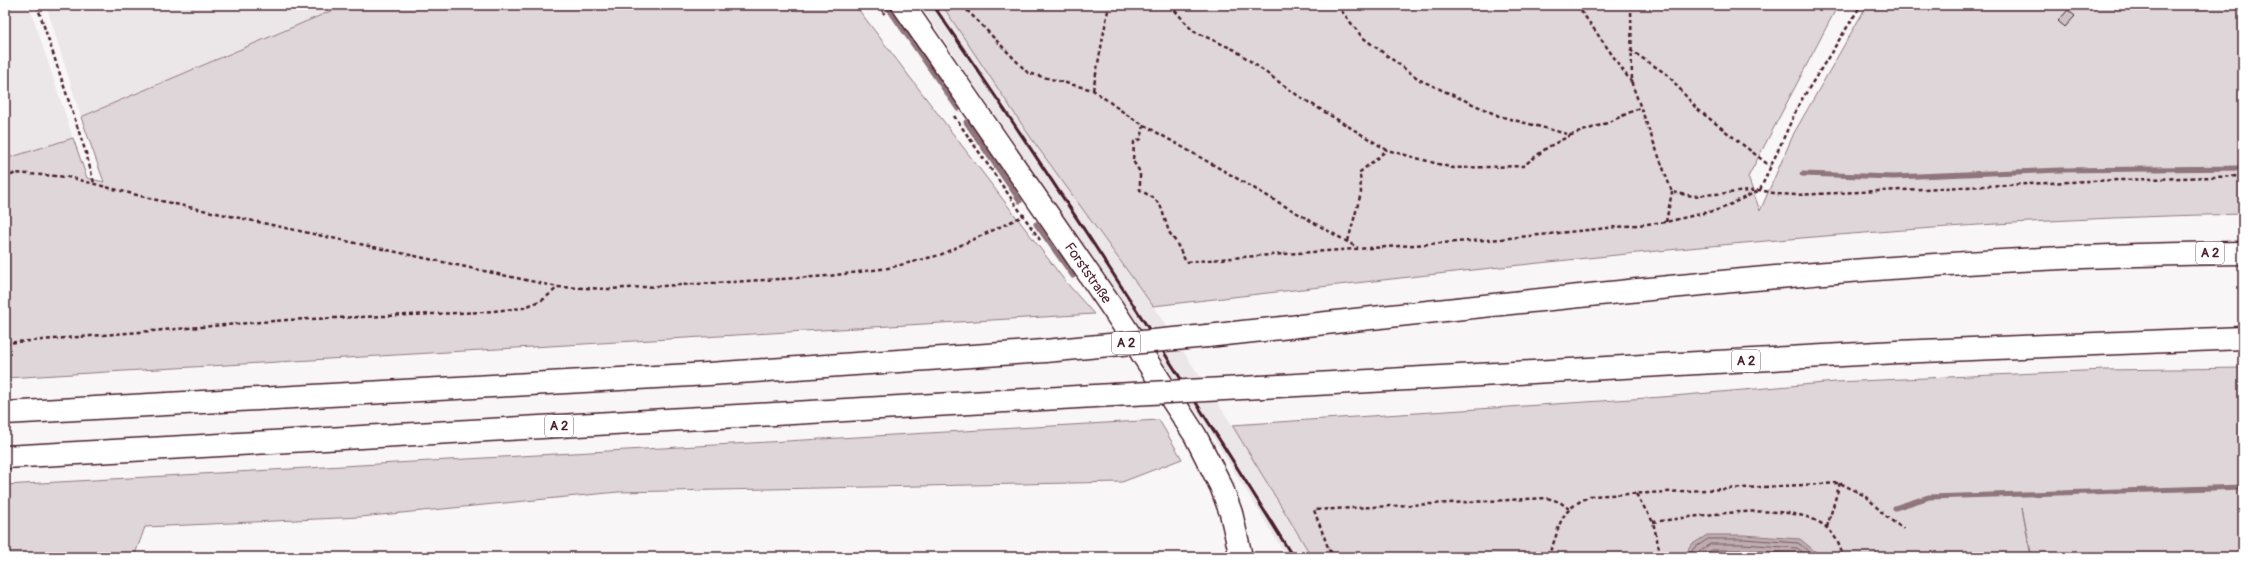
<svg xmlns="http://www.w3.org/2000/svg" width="2248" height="562" viewBox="0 0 2248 562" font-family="Pangolin,sans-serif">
	<rect width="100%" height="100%" fill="#f8f6f7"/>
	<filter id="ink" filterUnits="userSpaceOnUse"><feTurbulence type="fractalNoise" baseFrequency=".025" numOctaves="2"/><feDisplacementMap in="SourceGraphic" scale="8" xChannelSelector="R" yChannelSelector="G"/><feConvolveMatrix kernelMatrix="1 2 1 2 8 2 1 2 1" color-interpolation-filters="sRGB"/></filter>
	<g filter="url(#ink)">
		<path fill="#ebe6e8" d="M5,5H29L73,138L5,159Z
			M46,5H357L81,117Z
			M920,5H942L1031,138L1153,306L1232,425L1313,557H1287L1206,426Z"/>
		<path fill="#ded6d9" stroke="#947a82" d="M345,5H855L1065,281L1094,314L5,378V159L73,138L87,178L104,182L81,117Z
			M942,5H1838L1748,177L1760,211L1794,133L1867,5H2234L2243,12V214C1878,221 1515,265 1153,306L1031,138Z
			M2243,368V557H2032L2022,507L2031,557H1565L1563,555L1560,557H1312L1232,425L1662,397L1836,382L2105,370Z
			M1159,420L1182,459L1122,482L618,492L360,517L145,527L134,557H10L7,549H5V485Z"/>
		<path fill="#bdadb0" stroke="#8f747b" d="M1707,535H1744L1800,539L1822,557H1684L1691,545Z"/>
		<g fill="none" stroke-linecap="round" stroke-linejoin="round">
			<path stroke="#785860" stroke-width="1" d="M1688,557L1694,548L1708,539H1744L1798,543L1817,557
				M1694,557L1698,552L1710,544H1744L1797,548L1809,557
				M1701,557L1712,550H1744L1794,554L1799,557"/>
			<path stroke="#8f747b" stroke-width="5" d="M886,5L958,109
				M966,122L1020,201
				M1802,174L1894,177L2060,170L2243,168
				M1036,224L1073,276
				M1895,508L1929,497L2243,487"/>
		</g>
		<path fill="#cdc1c4" stroke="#4a1f2b" d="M2068,10L2075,16L2065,27L2058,21Z"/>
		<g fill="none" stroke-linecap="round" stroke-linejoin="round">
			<defs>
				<path id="secondary" d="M903,5L1113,309L1195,435L1221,486L1231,513L1241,557"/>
				<path id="motorway" d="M1207,336C1551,299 1896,256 2243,253
					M1261,387L1897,352L2243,338
					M5,413L709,374L1045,351
					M5,457L1113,395"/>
			</defs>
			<use href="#secondary" stroke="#4a1f2b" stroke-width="25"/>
			<use href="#motorway" stroke="#4a1f2b" stroke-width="25"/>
			<path stroke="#4a1f2b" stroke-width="2.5" stroke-dasharray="4 3" stroke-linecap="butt" d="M37,5L86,153L94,183
				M878,5L886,16
				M962,5L1028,73L1093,90L1130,117L1358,248
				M1170,5L1193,31L1235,50L1297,95L1387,150L1453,168L1523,166L1548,147L1571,135
				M1337,5L1362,37L1420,80L1499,116L1571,135L1607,123L1641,107
				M1577,5L1632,83
				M1631,5L1632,84L1672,192L1693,196L1760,190L1778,194L1796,195L2090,181L2243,176
				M1630,50L1668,75L1696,108L1770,166
				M1093,90L1109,5
				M954,116L1040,240
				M1144,125L1141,139L1134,142L1133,161L1140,172V190L1155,199L1161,207L1169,232L1176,242L1186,262L1255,256L1500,239L1666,222L1721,209L1760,190L1799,104L1861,5
				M5,179L15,173L68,177L152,199L558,287L609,289L731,282L829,276L888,268L940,255L1025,215
				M1666,222L1672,192
				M1348,241L1361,193L1360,172L1387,150
				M5,243V249
				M5,343L286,320L483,312L523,308L544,299L558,287
				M1636,494L1653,522L1661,557
				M1653,522C1694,517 1796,498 1827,528C1836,536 1840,546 1843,557
				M1827,527L1840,483
				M1337,557L1329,550L1314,510L1547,498L1560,502L1569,509
				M1547,557C1564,526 1552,515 1590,496L1840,483L1867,497L1885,516L1904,529"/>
			<use href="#secondary" stroke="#fff" stroke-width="22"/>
			<use href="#motorway" stroke="#fff" stroke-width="22"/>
			<path stroke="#4a1f2b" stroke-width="3" d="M933,5C1058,186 1177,370 1293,557"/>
			<defs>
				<path id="motorway-bridge" d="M1045,351L1207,336
					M1113,395L1261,387"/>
			</defs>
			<use href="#motorway-bridge" stroke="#4a1f2b" stroke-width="25" stroke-linecap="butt"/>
			<use href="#motorway-bridge" stroke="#fff" stroke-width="22"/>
		</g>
	</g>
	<g text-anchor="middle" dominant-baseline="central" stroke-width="3.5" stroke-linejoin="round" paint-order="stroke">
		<g fill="#fff" stroke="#80626b" stroke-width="1">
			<rect x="2196" y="242" width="28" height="22" rx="3"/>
			<rect x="1112" y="332" width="28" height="22" rx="3"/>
			<rect x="1732" y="350" width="28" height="22" rx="3"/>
			<rect x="545" y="415" width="28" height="22" rx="3"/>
		</g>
		<g font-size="13" font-weight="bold" fill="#4a1f2b">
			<text x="2210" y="253">A 2</text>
			<text x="1126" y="343">A 2</text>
			<text x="1746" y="361">A 2</text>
			<text x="559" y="426">A 2</text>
		</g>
		<g font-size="14" fill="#4a1f2b" stroke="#fff">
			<text transform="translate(1088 273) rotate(55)">Forststraße</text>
		</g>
	</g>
	<rect width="2248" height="562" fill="none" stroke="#fff" stroke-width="20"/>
	<rect x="10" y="10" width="2228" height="542" fill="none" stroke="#4a1f2b" stroke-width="1.5" filter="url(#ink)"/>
</svg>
